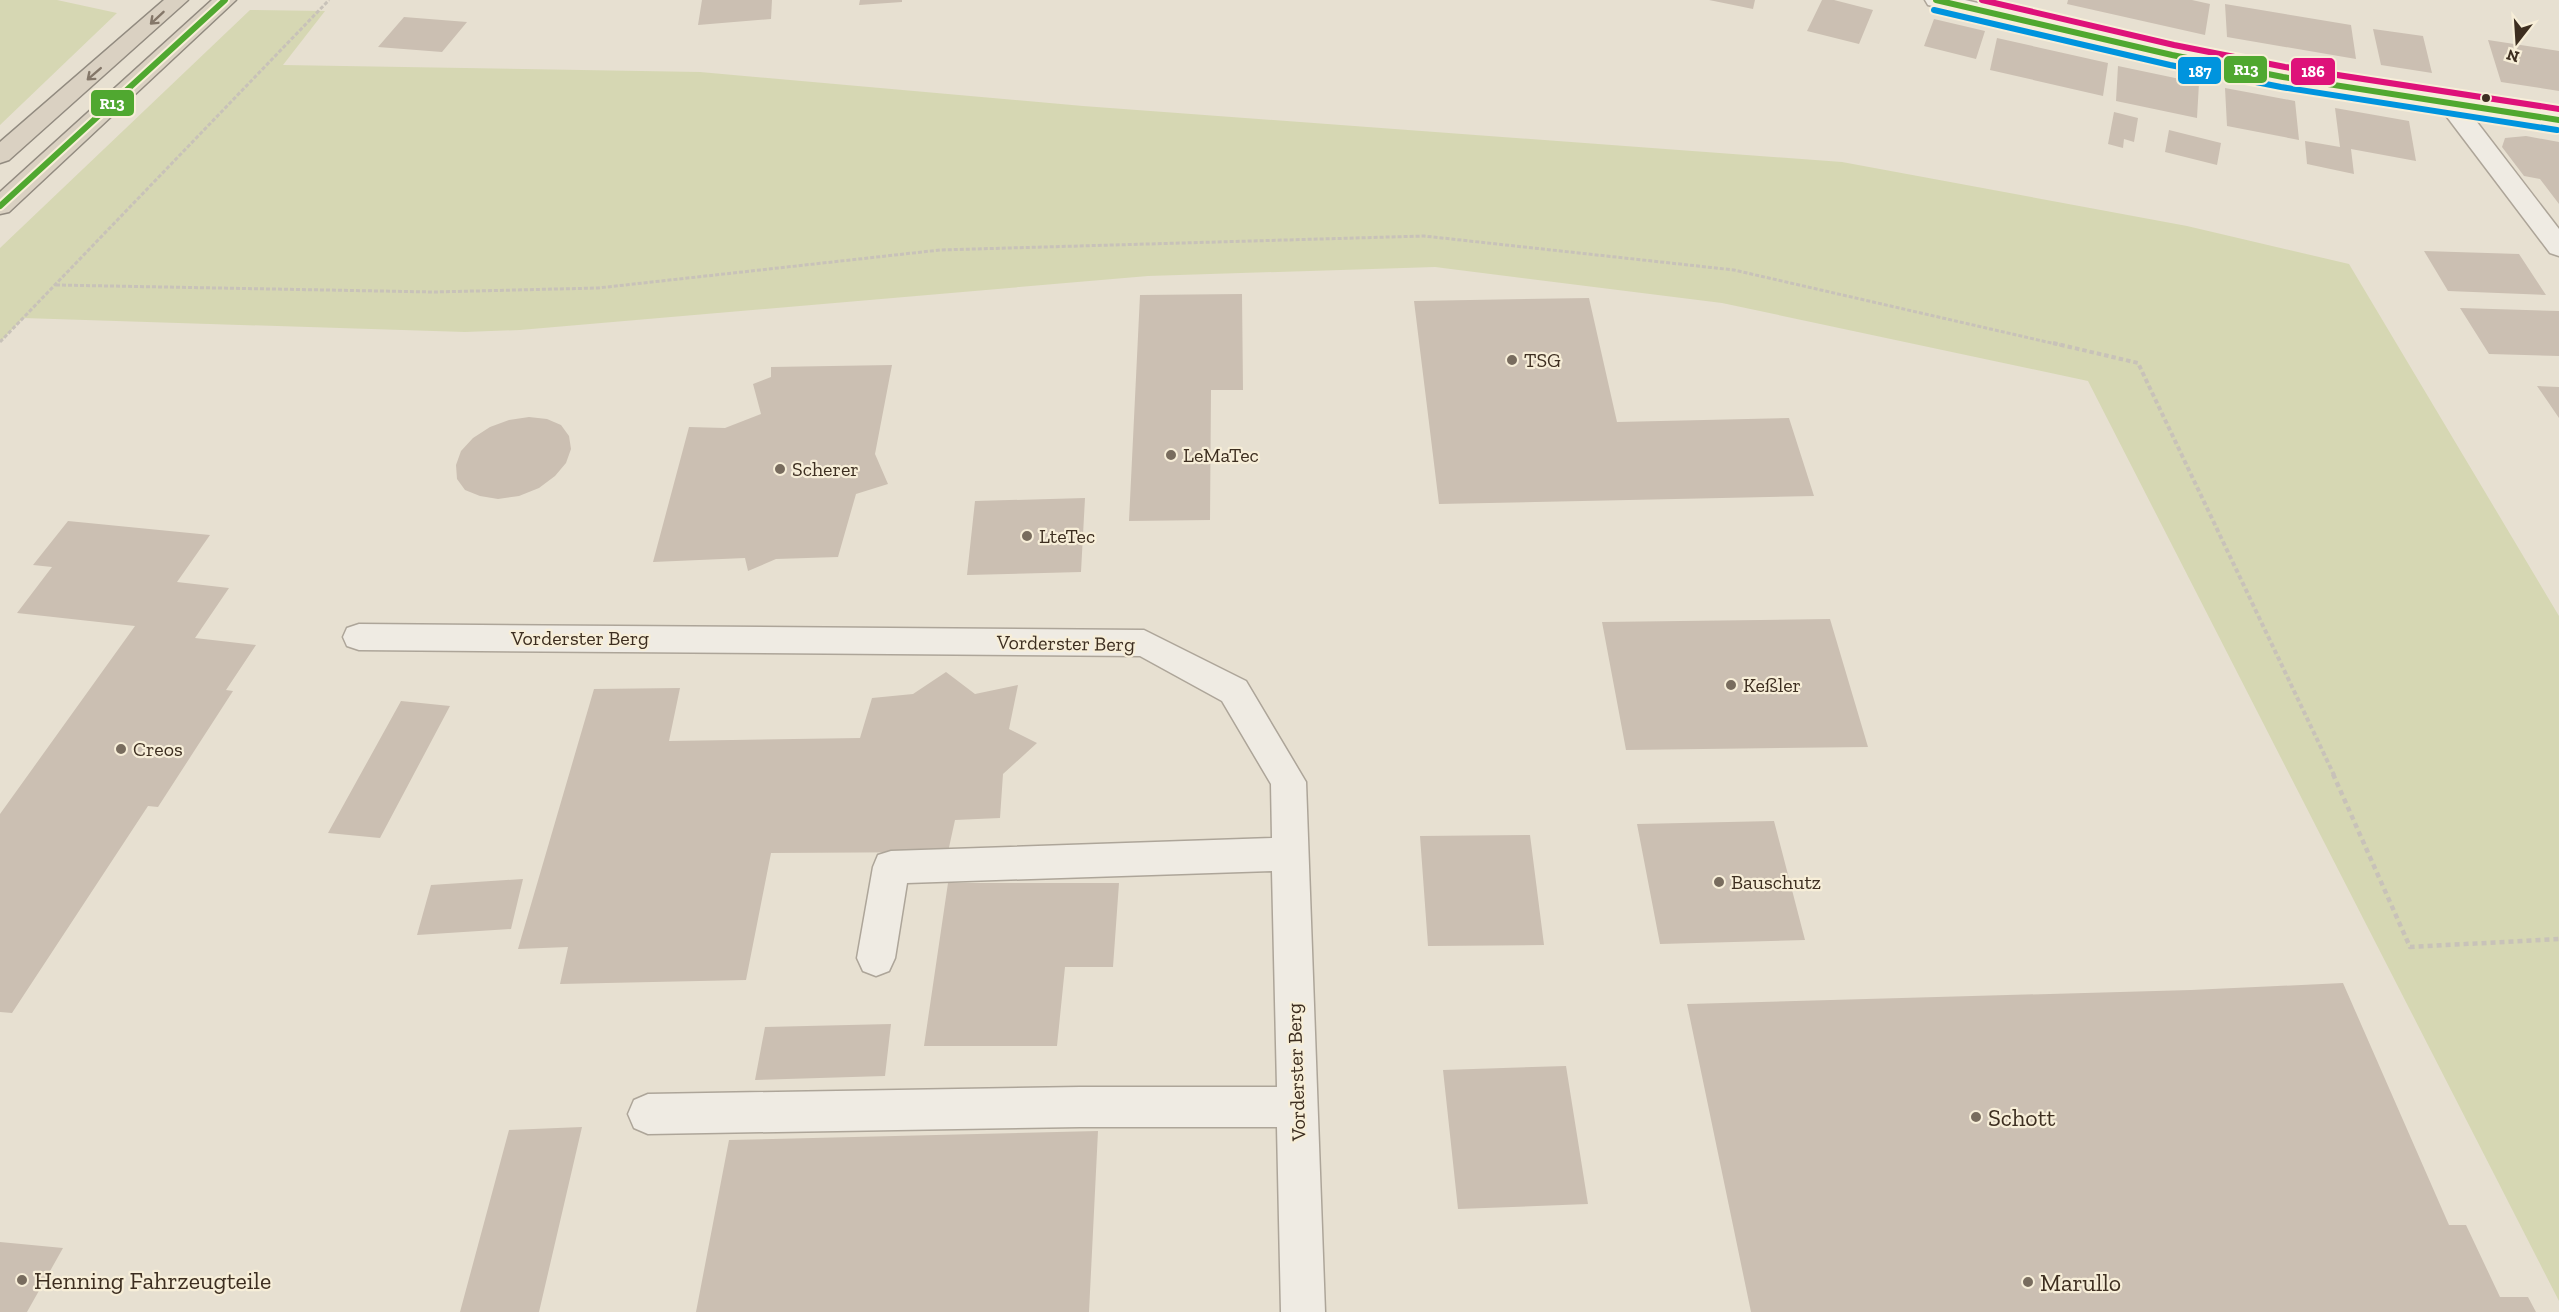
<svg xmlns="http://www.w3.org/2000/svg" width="2559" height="1312" viewBox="0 0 2559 1312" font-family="'Zilla Slab',serif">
	<rect width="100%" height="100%" fill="#e7e0d1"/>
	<path fill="#d6d7b3" d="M0,0H57L117,13L0,125Z
		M250,10L325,11L283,65L700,72L1083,106L1842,162L2187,226L2349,264L2559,616V1301L2088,381L1722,303L1435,267L1148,276L520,330L465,332L23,318L0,342V248Z"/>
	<path fill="#cbbfb2" d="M702,0H772L771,19L698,25Z
		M860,0H902V2L859,5Z
		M1709,0H1755L1753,9Z
		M1822,0H1834L1873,10L1859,44L1807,31Z
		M2068,0H2192L2210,4L2205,35L2067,4Z
		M2225,4L2351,25L2356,59L2227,37Z
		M404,17L467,22L442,52L378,47Z
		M1934,19L1985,31L1976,59L1924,46Z
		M2373,29L2423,36L2432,73L2381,65Z
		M1997,38L2108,63L2103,96L1990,70Z
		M2488,40L2559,51V91L2501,82Z
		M2118,66L2199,83L2197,118L2116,101Z
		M2225,88L2295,101L2299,140L2227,126Z
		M2335,108L2409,121L2416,161L2351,149L2354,174L2307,164L2305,141L2340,147Z
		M2114,112L2138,118L2134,142L2124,139L2123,148L2108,144Z
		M2169,130L2221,143L2217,165L2165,152Z
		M2526,136L2559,142V204L2540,179L2524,176L2502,147L2505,138Z
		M2424,251L2519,254L2546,295L2448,291Z
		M1242,294L1243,390H1211L1210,520L1129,521L1140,295Z
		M1589,298L1617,422L1789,418L1814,496L1439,504L1414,301Z
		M2460,308L2559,311V356L2489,354Z
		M892,365L875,454L888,484L856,494L838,557L776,559L748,571L745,558L653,562L689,427L725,428L761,414L753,384L771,377V367Z
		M2537,386L2559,387V418Z
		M529,417L547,419L561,425L569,436L571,449L566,463L555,476L539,488L519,496L498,499L480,496L465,490L457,479L456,465L461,451L473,438L490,427L509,420Z
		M1085,498L1081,572L967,575L975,501Z
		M68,521L210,535L177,582L229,588L195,638L256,645L226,690L233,691L158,807L148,806L12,1013L0,1012V814L135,626L17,613L52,567L33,565Z
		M1830,619L1868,747L1626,750L1602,622Z
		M946,672L975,694L1018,685L1009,729L1037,743L1003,774L1000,818L955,820L948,852L771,853L746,980L560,984L568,947L518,949L594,689L680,688L669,741L860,738L872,698L913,694Z
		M401,701L450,706L380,838L328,833Z
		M1774,821L1805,940L1660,944L1637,824Z
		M1530,835L1544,945L1428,946L1420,836Z
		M523,879L511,929L417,935L431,885Z
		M948,883H1119L1113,967H1065L1057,1046H924Z
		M2343,983L2449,1225H2466L2500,1297H2528L2536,1312H1751L1687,1004L2191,990Z
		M891,1024L885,1076L755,1080L765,1027Z
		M1566,1066L1588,1204L1458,1209L1443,1070Z
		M582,1127L539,1312H460L509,1130Z
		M1098,1131L1089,1312H696L729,1140Z
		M0,1242L63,1248L27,1312H0Z"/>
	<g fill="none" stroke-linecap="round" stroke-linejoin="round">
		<defs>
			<path id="minor" d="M1925,0H1965L2172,48L2283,70L2559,113V127L2470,113L2559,229V256L2550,253L2441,109L2283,84L2172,62L1928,5Z
				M359,624L1144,630L1246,681L1306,782L1325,1312H1281L1277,1127H1080L648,1134L634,1128L628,1114L634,1100L648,1094L1080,1087H1277L1272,871L907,883L895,958L889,971L876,976L863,971L857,958L873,867L878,855L891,851L1272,838L1271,784L1222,701L1140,656L359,650L347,646L343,637L347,628Z"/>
			<path id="highway" d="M164,0H188L9,160L0,163V142Z
				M212,0H236L9,212L0,214V192Z"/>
		</defs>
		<use href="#minor" stroke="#ada599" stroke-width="3"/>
		<use href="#highway" stroke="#928b80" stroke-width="3"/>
		<path stroke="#c8c2b9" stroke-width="3" stroke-dasharray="4 2" stroke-linecap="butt" d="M56,285L434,292L598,288L940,250L1424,236L1734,270L2060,345
			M0,342L329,0"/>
		<path stroke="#c8c2b9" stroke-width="4" stroke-dasharray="4.5 3" stroke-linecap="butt" d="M2053,343L2138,363L2334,775"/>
		<path stroke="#c8c2b9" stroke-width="4.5" stroke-dasharray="5 4" stroke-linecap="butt" d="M2333,774L2410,947L2559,939"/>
		<use href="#minor" fill="#efebe3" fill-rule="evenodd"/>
		<use href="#highway" fill="#dad1c2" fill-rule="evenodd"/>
		<defs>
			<path id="bus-1" d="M1936,0L2172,55L2283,77L2559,120
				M0,206L225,0"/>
			<path id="bus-2" d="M1934,10L2170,65L2281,87L2557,130"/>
			<path id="bus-3" d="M1982,0L2174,45L2285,67L2559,109"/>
		</defs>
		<use href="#bus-1" stroke="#f7eed8" stroke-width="10"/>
		<use href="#bus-2" stroke="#f7eed8" stroke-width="10"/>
		<use href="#bus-3" stroke="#f7eed8" stroke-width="10"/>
		<use href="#bus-1" stroke="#50a830" stroke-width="6"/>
		<use href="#bus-2" stroke="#0094de" stroke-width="6"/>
		<use href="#bus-3" stroke="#de127a" stroke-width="6"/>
	</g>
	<defs><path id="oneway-shaft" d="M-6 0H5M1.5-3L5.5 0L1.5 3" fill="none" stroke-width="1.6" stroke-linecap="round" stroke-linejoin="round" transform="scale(1.5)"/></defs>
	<g stroke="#847769">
		<use href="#oneway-shaft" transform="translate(157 18) rotate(137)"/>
		<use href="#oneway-shaft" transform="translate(94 74) rotate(139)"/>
	</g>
	<circle fill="#3d2e20" stroke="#f7eed8" stroke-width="2" cx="2486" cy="98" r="5"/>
	<g fill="#786c5e" stroke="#f7eed8" stroke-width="2">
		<circle cx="1512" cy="360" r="6"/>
		<circle cx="1171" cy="455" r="6"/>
		<circle cx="780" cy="469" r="6"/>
		<circle cx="1027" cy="536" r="6"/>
		<circle cx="1731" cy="685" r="6"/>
		<circle cx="121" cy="749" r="6"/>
		<circle cx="1719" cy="882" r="6"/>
		<circle cx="1976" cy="1117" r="6"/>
		<circle cx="22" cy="1280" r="6"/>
		<circle cx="2028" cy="1282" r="6"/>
	</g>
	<g text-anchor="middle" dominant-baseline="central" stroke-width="4.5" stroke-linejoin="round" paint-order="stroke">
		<g font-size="20" fill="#3d2e20" stroke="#f7eed8" text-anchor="start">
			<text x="1524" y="360">TSG</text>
			<text x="1183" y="455">LeMaTec</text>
			<text x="792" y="469">Scherer</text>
			<text x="1039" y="536">LteTec</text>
			<text x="1743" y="685">Keßler</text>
			<text x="133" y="749">Creos</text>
			<text x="1731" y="882">Bauschutz</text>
		</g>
		<g font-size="20" fill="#3d2e20" stroke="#f7eed8">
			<text x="580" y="638">Vorderster Berg</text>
			<text transform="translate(1066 643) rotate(1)">Vorderster Berg</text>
			<text transform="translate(1296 1072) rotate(-92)">Vorderster Berg</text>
		</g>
		<g font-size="24" fill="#3d2e20" stroke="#f7eed8" text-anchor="start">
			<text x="1988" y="1117">Schott</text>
			<text x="34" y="1280">Henning Fahrzeugteile</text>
			<text x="2040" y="1282">Marullo</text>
		</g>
	</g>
	<g stroke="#f7eed8" stroke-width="2">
		<rect x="2223" y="55" width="45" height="29" rx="6" fill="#50a830"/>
		<rect x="2177" y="56" width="45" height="29" rx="6" fill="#0094de"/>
		<rect x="2290" y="57" width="46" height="29" rx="6" fill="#de127a"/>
		<rect x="90" y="89" width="45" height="28" rx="6" fill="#50a830"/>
	</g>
	<g font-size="16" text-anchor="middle" font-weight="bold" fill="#fff">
		<text x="2246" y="75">R13</text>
		<text x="2200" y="77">187</text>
		<text x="2313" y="77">186</text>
		<text x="112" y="109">R13</text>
	</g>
	<g transform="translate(2517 42) rotate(197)" stroke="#f7eed8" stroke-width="4.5" paint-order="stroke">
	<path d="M0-4.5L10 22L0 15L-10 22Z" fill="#3d2e20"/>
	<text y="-9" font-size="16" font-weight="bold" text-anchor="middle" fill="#3d2e20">N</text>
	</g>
</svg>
